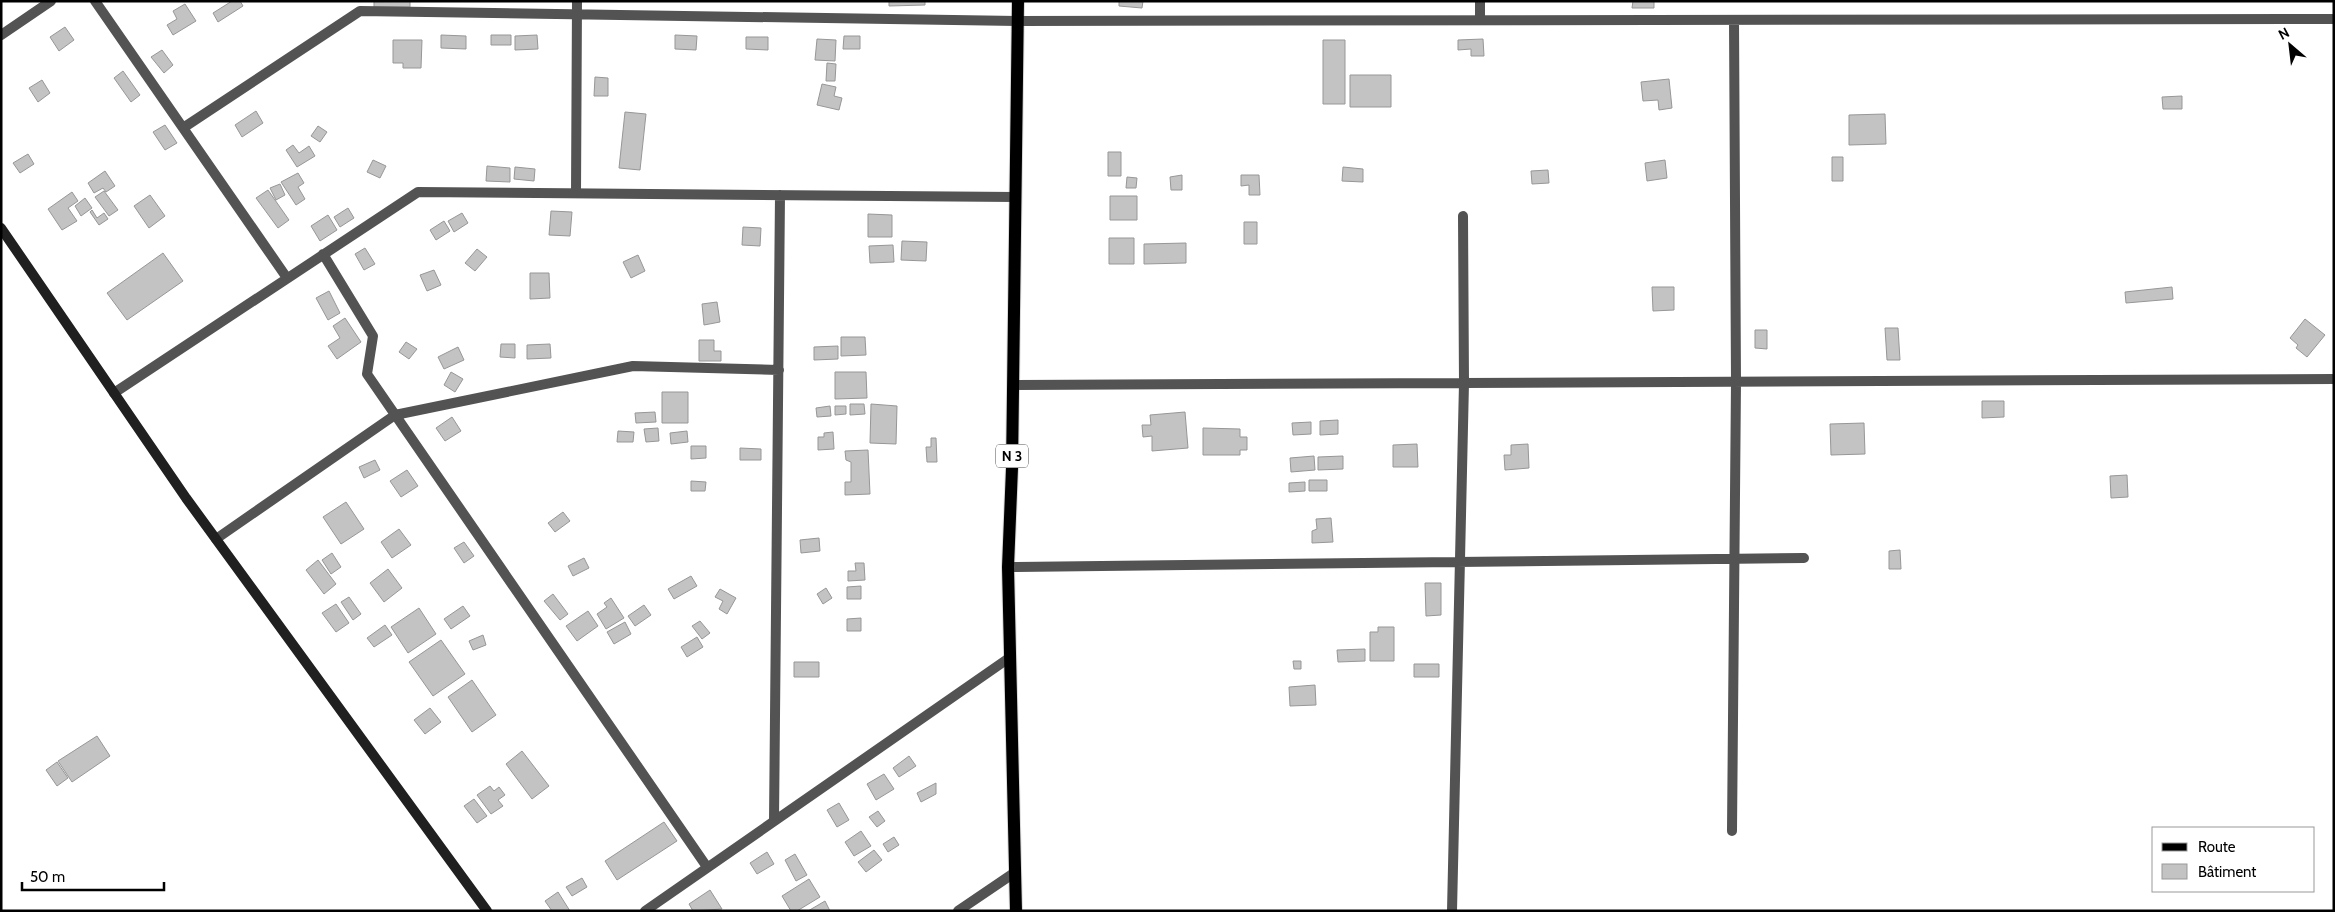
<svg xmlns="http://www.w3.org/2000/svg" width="2335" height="912" viewBox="0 0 2335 912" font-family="Cabin,sans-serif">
	<rect width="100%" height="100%" fill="#fff"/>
	<path fill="#c3c3c3" stroke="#979797" d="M232,1H240L243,6L218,22L213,13Z
		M374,1H410V7H374Z
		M889,1H925V5L889,6Z
		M1119,1H1143L1142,8L1119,6Z
		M1633,1H1654V8H1632Z
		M185,4L196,21L173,35L167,25L177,19L173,11Z
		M65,27L74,40L59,51L50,37Z
		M441,35L466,36V49L441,48Z
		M491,35H511V45H491Z
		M537,35L538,49L515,50V36Z
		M675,35L697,36L696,50L675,49Z
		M844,36H860V49H843Z
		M746,37H768V50L746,49Z
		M817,39L836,40L835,61L815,60Z
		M1483,39L1484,56H1471V49L1458,50V40Z
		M393,40H422L421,68H403V63H393Z
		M1323,40H1345V104H1323Z
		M162,50L173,65L164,73L151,57Z
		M827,63L836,64L835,81H826Z
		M123,71L140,95L131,102L114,78Z
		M1350,75H1391V107H1350Z
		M595,77L608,78V96H594Z
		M1669,79L1672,108L1659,110L1658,100L1643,101L1641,82Z
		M42,80L50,93L38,102L29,88Z
		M822,84L836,87L834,96L842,98L839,110L817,105Z
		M2182,96V109H2163L2162,97Z
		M256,111L263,123L242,137L235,125Z
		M625,112L646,114L640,170L619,168Z
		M1885,114L1886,144L1849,145V115Z
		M165,125L177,143L165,150L153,132Z
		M318,126L327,132L320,142L311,136Z
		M293,145L299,153L309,146L315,156L297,167L286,150Z
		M1108,152H1121V176H1108Z
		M28,154L34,164L20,173L13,163Z
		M1832,157H1843V181H1832Z
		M373,160L386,166L380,178L367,172Z
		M1665,160L1667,178L1647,181L1645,163Z
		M487,166L510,168V182L486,181Z
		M515,167L535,169L534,181L514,179Z
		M1343,167L1363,169V182L1342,181Z
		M1548,170L1549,183L1532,184L1531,171Z
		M105,171L115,186L106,192L103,188L94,193L88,183Z
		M298,173L304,183L298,187L305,199L296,205L281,182Z
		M1182,175V190H1171L1170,177Z
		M1241,175H1259L1260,195H1249V185L1241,186Z
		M1127,177L1137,178L1136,188H1126Z
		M280,184L285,195L276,200L270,188Z
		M268,190L289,220L278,228L256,198Z
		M104,191L118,210L109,216L95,197Z
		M72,192L78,201L68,208L77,221L62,230L48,209Z
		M150,195L165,216L149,228L134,206Z
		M1110,196H1137V220H1110Z
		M85,198L92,208L81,216L75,206Z
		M348,208L354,218L340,227L334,217Z
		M92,210L97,218L104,213L108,219L99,225L90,212Z
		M551,211L572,212L570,236L549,235Z
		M462,213L468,223L454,232L448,221Z
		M868,214L892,215V237H868Z
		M328,215L337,230L320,241L311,226Z
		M444,221L450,231L436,240L430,230Z
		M1244,222H1257V244H1244Z
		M743,227L761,228L760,246L742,245Z
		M1109,238H1134V264H1109Z
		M902,241L927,242L926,261L901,260Z
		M1186,243V263L1144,264V244Z
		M893,245L894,262L870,263L869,246Z
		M365,248L375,264L364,270L355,254Z
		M477,249L487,257L475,271L465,263Z
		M163,253L183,281L127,320L107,293Z
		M638,255L645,271L631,278L623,262Z
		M434,270L441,285L427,291L420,275Z
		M530,273H549L550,298L530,299Z
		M1652,287H1674V310L1653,311Z
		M2172,287L2173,299L2126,303L2125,292Z
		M329,291L340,313L328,320L316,298Z
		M717,302L720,322L704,325L702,304Z
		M345,318L361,342L337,359L328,346L340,338L333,326Z
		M2305,319L2325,335L2307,357L2296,348L2298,345L2290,338Z
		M1885,328H1898L1900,360H1887Z
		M1755,330H1767V349L1755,348Z
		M841,337H865L866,355L841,356Z
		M699,340H714V351H721V361H699Z
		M406,342L417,349L409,359L399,352Z
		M501,344H515V358L500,357Z
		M550,344L551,358L527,359V345Z
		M838,346V359L814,360V347Z
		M458,347L464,360L444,369L438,357Z
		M451,372L463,379L455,392L444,385Z
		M835,372H866L867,398L835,399Z
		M662,392H688V423H662Z
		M1982,401H2004V417L1982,418Z
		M850,404H864L865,414L850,415Z
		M871,404L897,406L896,444L870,443Z
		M830,406L831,416L817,417L816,408Z
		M835,406H846V414L835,415Z
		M655,412L656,422L636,423L635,413Z
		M1185,412L1188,448L1152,451V436L1143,437L1142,425H1151L1150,415Z
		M452,417L461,431L445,441L436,428Z
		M1338,420V434L1320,435V421Z
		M1311,422V434L1293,435L1292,423Z
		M1864,423L1865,454L1831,455L1830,424Z
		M658,428L659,441L646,442L644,429Z
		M1203,428L1240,429V437H1247V450H1240V455H1203Z
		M618,431L634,432L633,442H617Z
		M687,431L688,442L671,444L670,433Z
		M833,432L834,449L818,450V437H824V433Z
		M931,438H936L937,462H927L926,447H931Z
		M1417,444L1418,467H1393V445Z
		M1528,444L1529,468L1505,470L1504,455H1511V445Z
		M691,446H706V458L691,459Z
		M740,448L761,449V460H740Z
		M868,450L870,494L845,495V482H851V462L846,460L845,451Z
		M1314,456L1315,470L1291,472L1290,458Z
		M1343,456V469L1318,470V457Z
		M375,460L380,470L364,478L359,467Z
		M407,470L418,486L401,497L390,481Z
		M2127,475L2128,497L2111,498L2110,476Z
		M1309,480H1327V491H1309Z
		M691,481L706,482L705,491H691Z
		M1305,482V491L1289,492V483Z
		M346,502L364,529L341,544L323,517Z
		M563,512L570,521L555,532L548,523Z
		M1331,518L1333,542L1312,543V531L1317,529L1316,519Z
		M399,529L411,545L392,558L381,542Z
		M819,538L820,551L801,553L800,540Z
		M464,542L474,556L464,563L454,548Z
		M1900,550L1901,569H1889V551Z
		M332,553L341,567L331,574L322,560Z
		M584,558L589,568L573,576L568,566Z
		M318,560L336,584L324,594L306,570Z
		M855,563H864L865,580L848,581V571H856Z
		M388,569L402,588L384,602L370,583Z
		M691,576L697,586L674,599L668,589Z
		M1425,583H1441V615L1426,616Z
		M861,586V599H847V587Z
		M826,588L832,598L823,604L817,594Z
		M720,589L736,598L727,614L719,609L723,601L715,597Z
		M553,594L568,614L560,620L544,601Z
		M349,597L361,614L353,620L341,602Z
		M611,598L624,618L606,629L597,614L607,607L604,603Z
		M336,604L349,623L336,632L322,613Z
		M644,605L651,615L635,626L628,616Z
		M463,606L470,616L451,629L444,619Z
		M419,608L436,634L408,653L391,627Z
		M588,611L598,626L577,641L566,626Z
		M861,618V631H847V619Z
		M700,621L710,633L702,639L692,626Z
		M625,622L631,634L614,644L607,632Z
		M385,625L392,635L374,647L367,638Z
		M1378,627H1394V661H1370V632H1378Z
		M483,635L486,645L473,650L469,641Z
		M697,637L703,647L687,657L681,647Z
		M441,640L465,674L433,696L409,662Z
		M1365,649V661L1338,662L1337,650Z
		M1293,661H1301V669H1294Z
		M794,662H819V677H794Z
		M1414,664H1439V677H1414Z
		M472,680L496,715L472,732L448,697Z
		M1315,685L1316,705L1290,706L1289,687Z
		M430,708L441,722L425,734L414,720Z
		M97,736L110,756L72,782L58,761Z
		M522,751L549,786L532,799L506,764Z
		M909,756L916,766L899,777L893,768Z
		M57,762L68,778L57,786L46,770Z
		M884,774L894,789L876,800L867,784Z
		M936,783V794L921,802L917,793Z
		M490,786L494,791L499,787L505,795L498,800L503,806L491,814L477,795Z
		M474,799L487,816L477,823L464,806Z
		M839,803L849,820L837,827L827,810Z
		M878,811L885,821L877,827L869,817Z
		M664,822L677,841L617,880L605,861Z
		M861,831L871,846L854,856L845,842Z
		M894,837L899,845L888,852L883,844Z
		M874,850L882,860L866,872L858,862Z
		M767,852L774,864L757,874L750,863Z
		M795,854L807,875L796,881L785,860Z
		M582,878L587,887L572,896L566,887Z
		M809,879L820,897L797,911H791L782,896Z
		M710,890L722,909L693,911L689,904Z
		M558,892L570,911H552L545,901Z
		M825,901L830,911H808Z"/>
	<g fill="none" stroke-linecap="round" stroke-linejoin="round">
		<defs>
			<path id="primary" d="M1016,911L1008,567L1012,468L1018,1"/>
		</defs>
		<use href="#primary" stroke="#dbdbdb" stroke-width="14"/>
		<path stroke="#535353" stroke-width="10" d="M95,1L287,278
			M1480,20V1
			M1,35L51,1
			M183,128L360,11L1017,21L2334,19
			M576,193L577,1
			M323,254L373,336L367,374L707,867
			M1013,385L2334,379
			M114,393L418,192L1015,197
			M216,539L395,415L633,366L779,370
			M1008,567L1804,558
			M774,821L780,195
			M1732,831L1736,382L1734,20
			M645,911L1009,658
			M958,911L1014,873
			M1452,911L1464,383L1463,216"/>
		<path stroke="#202020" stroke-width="10" d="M1,228L186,498L487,911"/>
		<use href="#primary" stroke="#000" stroke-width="12"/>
	</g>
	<g text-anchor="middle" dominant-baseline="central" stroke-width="5" stroke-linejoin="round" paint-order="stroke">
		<rect fill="#fff" stroke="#4c4c4c" stroke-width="1" x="996" y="444.5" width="32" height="23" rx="4"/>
		<g font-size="14" font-weight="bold" fill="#000">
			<text x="1012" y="456">N 3</text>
		</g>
	</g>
	<rect width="2335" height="912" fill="none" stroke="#000000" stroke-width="5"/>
	<rect x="2152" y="827" width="162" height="65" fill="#ffffff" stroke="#999999"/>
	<rect x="2162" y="843" width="25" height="8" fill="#000000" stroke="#999999"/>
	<text x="2198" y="852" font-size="15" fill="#000000">Route</text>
	<rect x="2162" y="864" width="25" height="15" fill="#c3c3c3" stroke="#999999"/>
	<text x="2198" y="877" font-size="15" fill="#000000">Bâtiment</text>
	<g transform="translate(2290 45) rotate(332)" stroke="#ffffff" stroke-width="4" paint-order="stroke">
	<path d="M0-4L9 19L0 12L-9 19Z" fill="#000000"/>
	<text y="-8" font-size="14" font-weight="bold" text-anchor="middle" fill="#000000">N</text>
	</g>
	<path d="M22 882v8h142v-8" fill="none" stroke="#000000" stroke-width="2.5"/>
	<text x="30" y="882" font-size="15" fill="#000000" stroke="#ffffff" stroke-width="4" paint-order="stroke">50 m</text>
</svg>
